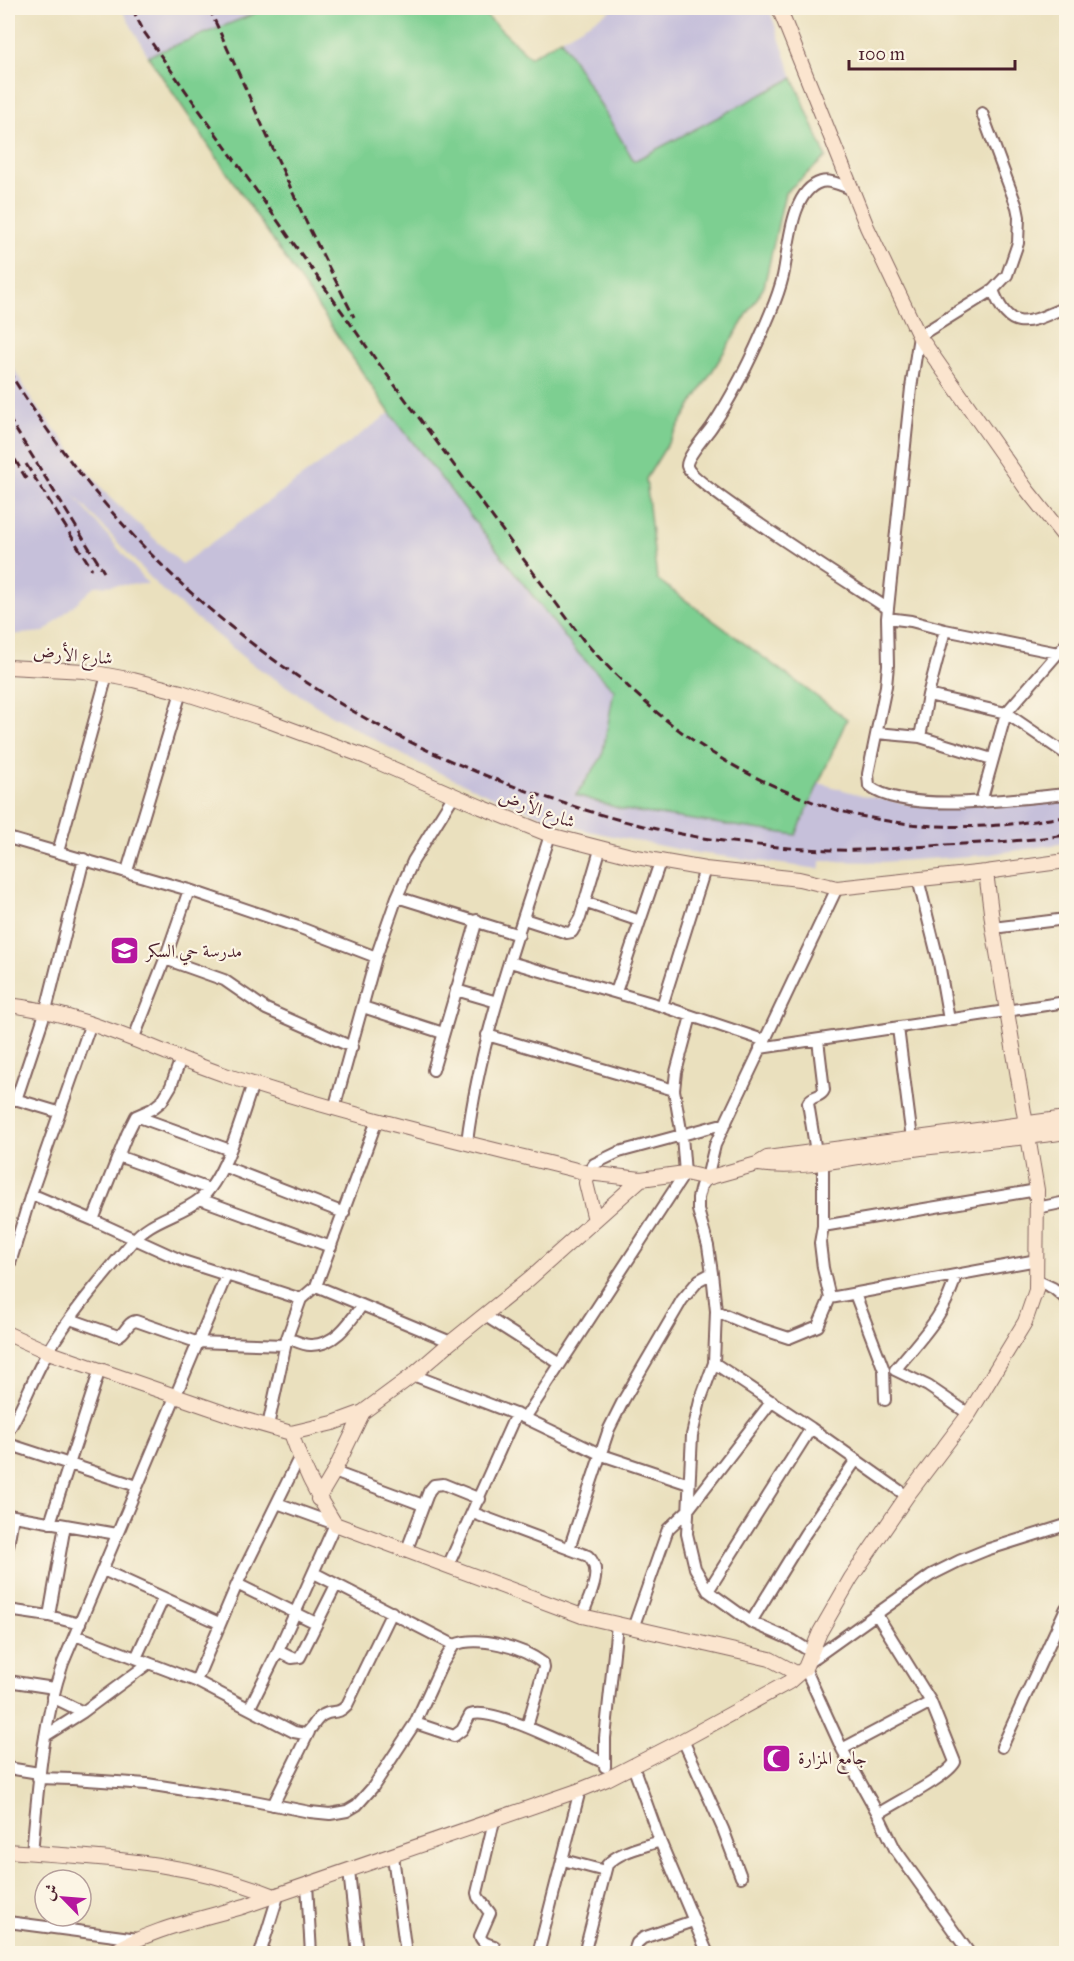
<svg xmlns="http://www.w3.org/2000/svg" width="1074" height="1961" viewBox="0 0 1074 1961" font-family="'IM FELL Great Primer',Amiri,serif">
	<rect width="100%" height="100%" fill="#fcf5e5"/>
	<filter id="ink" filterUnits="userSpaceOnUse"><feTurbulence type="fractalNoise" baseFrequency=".0167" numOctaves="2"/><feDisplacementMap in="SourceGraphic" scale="12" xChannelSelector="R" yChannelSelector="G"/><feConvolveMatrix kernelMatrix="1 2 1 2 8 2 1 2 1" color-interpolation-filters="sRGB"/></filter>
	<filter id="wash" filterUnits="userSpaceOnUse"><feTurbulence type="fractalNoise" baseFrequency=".008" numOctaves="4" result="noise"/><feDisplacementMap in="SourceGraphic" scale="24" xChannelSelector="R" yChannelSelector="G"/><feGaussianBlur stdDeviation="1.35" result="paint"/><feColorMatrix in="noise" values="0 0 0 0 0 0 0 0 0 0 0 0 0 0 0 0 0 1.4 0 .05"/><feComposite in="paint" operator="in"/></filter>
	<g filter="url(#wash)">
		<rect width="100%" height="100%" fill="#eae0be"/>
		<path fill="#c6c0da" d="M121,8H253L255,14L148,56Z
			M615,8H769L793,78L634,162L561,39Z
			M8,358L33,402L109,497L182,564L390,413L575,650L614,690L602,757L577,795L624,810L796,835L819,783L861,795L910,804L1066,796V843L985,855L882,862L821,861L819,869L691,852L584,830L540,815L491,796L414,761L329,714L249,662L161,589L70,491L148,584L95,586L44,632L8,635Z"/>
		<path fill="#7dcf91" stroke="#64775e" stroke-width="1.5" d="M253,8H478L530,57L561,39L634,161L793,78L826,157L785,193L764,287L646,479L657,579L847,719L796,835L624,810L576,795L602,757L614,690L575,650L390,413L148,56L254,14Z"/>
	</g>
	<g filter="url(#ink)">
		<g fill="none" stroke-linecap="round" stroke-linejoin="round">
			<defs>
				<path id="street" d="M982,113L1017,207L1019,217L1018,243L1007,275L993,290L919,336L911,388L887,618L911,621L945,630L1058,653
					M852,189C842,186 831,179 821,182C790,191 789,250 783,276C780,289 775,302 770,314C754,353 735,393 711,428C706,435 686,458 687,466C690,483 862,591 887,608
					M993,290C1010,336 1030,322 1066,307
					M887,618L888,665L886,686L868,774L869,786C904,815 1022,798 1066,794
					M928,695L1006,713L1066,754
					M877,733L920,737L992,759
					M920,737L928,695L945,630
					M981,802L1006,713L1066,644
					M8,838L189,890L298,927L376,957
					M58,852L107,675
					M127,871L181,692
					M918,879L939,963L949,1020
					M397,897L519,935
					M584,902L640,921
					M524,919L567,933L572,932L580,918L600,850
					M993,928L1066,919
					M165,959L224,980L266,1009L352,1047
					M510,962L662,1006L763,1040
					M456,990L497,1002
					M616,992L660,862
					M662,1006L705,869
					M363,1007L443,1033
					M898,1028L912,1139
					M487,1035L674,1090
					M133,1040L165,959L189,890
					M760,1048L1066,1002
					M433,1070L477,920
					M8,1097L58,1112
					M16,1100L46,1010L84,859
					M334,1109L376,957L397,897L413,861L454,795
					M136,1116L230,1150
					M467,1142C480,1037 518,936 550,835
					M816,1152L808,1103C811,1095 821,1098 824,1090L818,1040
					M118,1156L209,1189
					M223,1166L344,1213
					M588,1173L594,1164L619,1152L726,1123
					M31,1194L93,1220L183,1261L301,1299
					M200,1199L331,1247
					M1037,1208L1066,1202
					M93,1220L127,1134L136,1116L152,1109L162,1101L171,1086L181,1058
					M823,1226L1037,1190
					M8,1270L31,1194L91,1023
					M956,1275C946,1315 920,1339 895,1370L928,1386L969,1414
					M1036,1280L1053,1288L1066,1299
					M316,1286L451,1342
					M855,1294L884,1370L885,1400
					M830,1298L1037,1260
					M716,1311L749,1325L789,1338L818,1326L830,1298L823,1268L820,1243L823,1226V1164
					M484,1315L559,1363
					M70,1319L118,1336C126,1333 127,1322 136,1321L196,1342L285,1345
					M287,1338C294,1340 303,1345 310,1345C335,1346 350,1322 362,1305
					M714,1363L811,1428L907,1496
					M413,1375L525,1418L602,1455L689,1484
					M525,1418L685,1173L682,1136L674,1090L676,1072L691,1016
					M268,1426L287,1338L301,1299L316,1286L377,1120
					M8,1431C24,1406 33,1376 49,1350C72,1312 103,1277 132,1242C150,1219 179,1216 200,1199C226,1178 242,1115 253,1084
					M8,1444L137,1486
					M334,1472L423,1505
					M473,1513L588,1556C605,1571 588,1599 582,1616
					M8,1515L117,1534
					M50,1523L100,1369
					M8,1546L13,1516
					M569,1549L609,1429L623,1401L682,1300L699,1280L712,1273
					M406,1552L429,1491L434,1485L443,1484L480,1499
					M448,1566L516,1414
					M103,1570L219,1623
					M314,1573L454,1645
					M237,1584L316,1623
					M708,1591L811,1428
					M8,1610L49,1616L80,1624
					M877,1615L931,1702L955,1762C946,1778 896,1802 878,1814
					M49,1616L65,1525
					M751,1622L805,1534L856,1460
					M633,1628L668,1529L688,1510L772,1401
					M75,1635L196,1681L294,1732L305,1734C313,1729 315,1719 323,1715C333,1709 337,1716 347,1705L392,1612
					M278,1651L292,1658L300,1657L336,1585
					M811,1652L792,1640L751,1622L708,1591L695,1568L687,1534L692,1435L700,1401L714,1363L716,1311L712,1273L708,1246L698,1210V1198L701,1186L707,1178L715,1145L837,888
					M136,1658L163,1599
					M809,1662L931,1575L959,1561L986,1550L1066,1525
					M805,1668L842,1749L878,1814L895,1849L970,1954
					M8,1681L54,1688
					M196,1681L237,1584L299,1458
					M52,1697L83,1712
					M250,1707L278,1651L335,1524L277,1503
					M415,1723L454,1736L462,1730L470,1715C493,1705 580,1752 605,1763
					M45,1736L83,1712L149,1663
					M683,1740L723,1829L741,1877
					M1002,1747L1066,1608
					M842,1749L931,1702
					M633,1766L660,1841L708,1954
					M605,1767V1738L617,1625
					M8,1768L39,1773
					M38,1778L72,1779L147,1784L249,1800L310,1812L330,1814L347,1811L357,1805L373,1787L415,1723L442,1664L454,1645C478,1635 522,1647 543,1663L544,1668L527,1727
					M273,1805L309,1732
					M494,1821L477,1893L478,1897L490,1913L480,1936C482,1943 488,1944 494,1946L495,1954
					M32,1853C38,1789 42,1724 63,1663L226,1276
					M393,1856L406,1954
					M563,1860L605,1871
					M349,1871L358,1954
					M307,1884L311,1954
					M8,1922L138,1939
					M260,1954L279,1893
					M538,1954L580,1790
					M584,1954L607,1865C619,1851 643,1847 660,1841
					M633,1954L637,1943L643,1938L693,1921"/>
				<path id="secondary" d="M779,8L867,227L919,336L1027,490L1066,539
					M8,667L85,671L133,680L181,692L258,717L366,757L481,807L550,835L631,856L705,869L799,879L837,888L986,872L1066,861
					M8,1005C86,1013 154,1051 228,1076C346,1115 468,1143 588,1173L641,1179L685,1173L707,1178L757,1164L767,1158L1066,1118
					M759,1164C801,1170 841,1159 883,1153C944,1144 1005,1141 1066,1132
					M588,1173L586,1183L595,1220
					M8,1334L48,1352L239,1418L291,1433L333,1423L363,1412L413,1375L451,1342L529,1279L641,1179
					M291,1433C302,1466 316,1495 335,1524L582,1616L770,1659L798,1674
					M318,1499L334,1472L363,1412
					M8,1851C101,1858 183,1860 272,1895
					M110,1954C152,1928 199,1920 245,1906L580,1790L607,1779L683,1740L789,1682L805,1668L820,1632L851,1578L907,1496L969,1414L1025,1322L1036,1290L1037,1190L993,928L986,872"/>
			</defs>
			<use href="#street" stroke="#82635e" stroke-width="14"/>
			<use href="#secondary" stroke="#82635e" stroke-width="16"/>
			<use href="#street" stroke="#fff" stroke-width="10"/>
			<use href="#secondary" stroke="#fbe5cf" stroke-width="14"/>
			<path stroke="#4a1f2b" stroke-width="3" stroke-dasharray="9 4.5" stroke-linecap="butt" d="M132,8L144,32L374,357L584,641C619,680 659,718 703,747C746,776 816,808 866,817C904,825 946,828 985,826C1012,825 1039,820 1066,817
				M209,8L307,224L354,317
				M8,370C136,579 320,725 554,800C614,820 676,836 740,843C781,848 822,851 863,850C890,849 917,847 943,845C985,843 1025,841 1066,835
				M8,417L104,572
				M8,448L27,480
				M26,464L92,569"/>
		</g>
	</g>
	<defs>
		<symbol id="school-square" viewBox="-11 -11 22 22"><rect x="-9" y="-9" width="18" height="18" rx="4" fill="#b5179e" stroke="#fcf5e5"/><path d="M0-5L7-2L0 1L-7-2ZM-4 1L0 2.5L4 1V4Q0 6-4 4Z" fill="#fff"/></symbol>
		<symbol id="mosque-square" viewBox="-11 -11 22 22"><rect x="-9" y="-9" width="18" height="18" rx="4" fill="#b5179e" stroke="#fcf5e5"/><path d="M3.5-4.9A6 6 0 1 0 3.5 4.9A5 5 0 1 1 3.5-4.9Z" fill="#fff"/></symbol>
	</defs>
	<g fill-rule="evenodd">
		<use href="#school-square" x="108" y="934" width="33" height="33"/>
		<use href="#mosque-square" x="760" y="1742" width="33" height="33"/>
	</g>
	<g text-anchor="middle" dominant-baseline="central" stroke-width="4.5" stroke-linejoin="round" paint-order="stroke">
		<g font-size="18" fill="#4a1f2b" stroke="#fcf5e5">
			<text transform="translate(73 655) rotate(5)">شارع الأرض</text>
			<text transform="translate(537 809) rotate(20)">شارع الأرض</text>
		</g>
		<g font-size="18" fill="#4a1f2b" stroke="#fcf5e5" text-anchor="start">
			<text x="146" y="951">مدرسة حي السكر</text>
			<text x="798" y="1758">جامع المزارة</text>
		</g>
	</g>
	<rect width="1074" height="1961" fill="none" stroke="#fcf5e5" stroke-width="30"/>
	<g transform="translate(63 1898) rotate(295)"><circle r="28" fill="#fcf5e5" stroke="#b59f9b" stroke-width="1.5"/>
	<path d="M0-4.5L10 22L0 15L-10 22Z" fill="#b5179e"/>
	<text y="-9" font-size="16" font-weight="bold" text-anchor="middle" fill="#4a1f2b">ش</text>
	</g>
	<path d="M849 60v9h166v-9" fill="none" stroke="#4a1f2b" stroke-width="3"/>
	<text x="858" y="60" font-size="18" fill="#4a1f2b" stroke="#fcf5e5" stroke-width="4.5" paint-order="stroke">100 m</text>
</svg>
